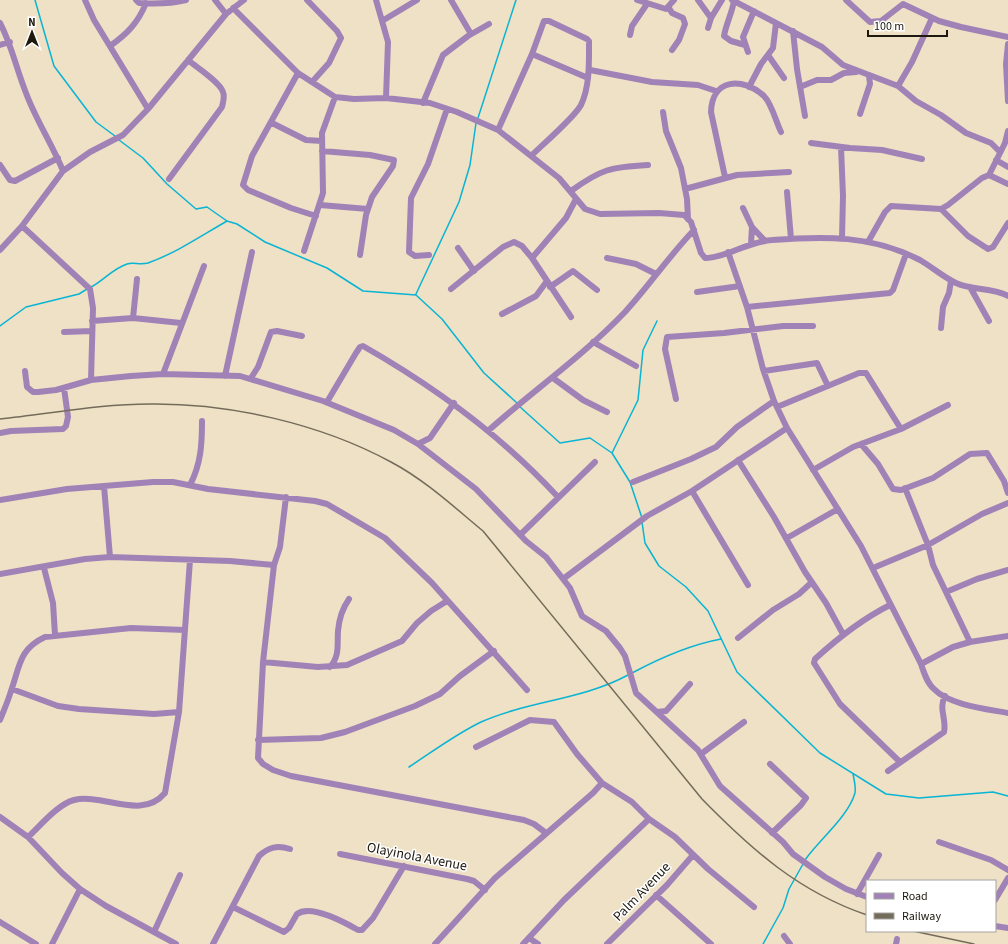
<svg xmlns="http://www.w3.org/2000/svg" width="1008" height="944" viewBox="0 0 1008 944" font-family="'Source Sans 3',sans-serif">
	<rect width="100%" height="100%" fill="#eee1c5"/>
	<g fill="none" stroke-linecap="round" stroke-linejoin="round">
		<path stroke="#09b4d4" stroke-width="1.5" d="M35,0L54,66L96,122L115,136
			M478,118L516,0
			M119,140L143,158L167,184L196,209L207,207L227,221L237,224L265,242L327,268L363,291L416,295L442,319L484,373L517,403
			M91,287C103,281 112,269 127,264C133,262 140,265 148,263C176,253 201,236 227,221
			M416,294L459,202L470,165L476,123
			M0,326L26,307L79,294L87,289
			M519,406L560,443L590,438L612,453L630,482L642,518
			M612,453L638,400L643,350L657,321
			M642,522L645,543L659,566L686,587L708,611L737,672L820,753L886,794L919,798L993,792L1008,796
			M632,673C660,658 689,645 721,639
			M409,767C432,752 456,734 481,722C528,701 582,700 628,675
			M805,860C819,840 848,817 855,793C856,787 854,779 853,774
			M763,944L783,908L789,889L803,864"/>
		<path stroke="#a182b7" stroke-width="6" d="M85,0L94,20L148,109
			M136,0L139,3C155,4 170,4 186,0
			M215,0L226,14
			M307,0L337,31L341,38L329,63L312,82
			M376,0L388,42L386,98
			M451,0L471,34
			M637,0L666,9L674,0
			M698,0L711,18
			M732,0L822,47L843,65L898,86L916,101L941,115L966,133L991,143L999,151
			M846,0L870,22L881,21L903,4L939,21L961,27L1008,37
			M734,1C732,13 726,24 724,36L731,41L745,45
			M233,8L298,73L335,97L354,99L386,98L430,103L457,112L498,130L559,178L585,209L600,214L659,213L684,215L691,222L701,253L705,258C722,259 750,241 772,240C824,236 872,235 920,260C932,267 943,277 956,283C973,291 992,287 1008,296
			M669,8L672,13L683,18L685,24L679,40L672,50
			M382,21L417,0
			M0,23C12,46 16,68 26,93C36,120 52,144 63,171
			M708,28L711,18L722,0
			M793,31L797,69L805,116
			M630,35L632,26L647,4
			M1008,44L1006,64L1008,101
			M0,45L10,42
			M110,46C127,34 138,23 146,3
			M748,52L743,37L754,11
			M532,54L588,78
			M768,55L784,78
			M590,70L652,82L698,85L716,91
			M298,73L252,156L243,185L248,190L291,208L316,216
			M898,86L912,62L932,18
			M749,87L761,64L773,48L776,23
			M800,87L817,80H831L844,73L856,72
			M423,103L443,55L468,36L489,24
			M663,112L666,131L681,168L687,199L688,219
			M860,114L870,84L869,76
			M272,123L306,140L322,141
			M498,130L532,54L544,21H549L587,39L589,41C589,62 590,86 581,105C574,118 543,144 531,156
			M811,143L850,148L882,150L922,159
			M841,147L843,196L842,238
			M322,151L370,155L394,160L393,166L372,197L366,215L360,255
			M996,160L1008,167
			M0,165L10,180L15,181L58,158
			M989,175L1005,143L1008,131
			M725,177L711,112C712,78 743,77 764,96C772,104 776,122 781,132
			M169,179L222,107C223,102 225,97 223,92C220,82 196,67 188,60
			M685,189L737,175L789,172
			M571,191C601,169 611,167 648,165
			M787,192L791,239
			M320,205L368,209
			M743,208L752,227L765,241
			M941,209L968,236L988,249L993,247L1008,223
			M22,226L90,289L93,308L91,380
			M868,242L885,212L891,206L941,209L948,205L982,178L989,175L1008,184
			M751,244L752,227
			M458,248L474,271
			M0,250L22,226L63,171L90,152L123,135L148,109L226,14L244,0
			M304,251L323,193L322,133L335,97
			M728,252L747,307L763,369L774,401L787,428L861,546L921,664C924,673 927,683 934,689C949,705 987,709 1008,713
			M429,255L415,256L409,252L411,198L428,164L447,109
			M532,258L566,218L576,199
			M607,258L636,264L656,274
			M550,287L573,271L597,290
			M970,287L989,321
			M451,289L503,247L514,242L522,246L532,258L571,317
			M697,292L740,286
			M747,307L890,293L893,290L906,254
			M502,314L536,296L547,281
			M133,318L137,279
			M92,321L133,318L181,323
			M941,328L943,307L949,293L951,281
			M64,332L92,331
			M593,342L636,366
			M25,371L27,387L33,392H38L56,390L91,380L131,376L163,374L240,376L323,401L394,430L418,444L476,489L526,541L546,557L570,588L582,616L606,631L620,648L625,656L636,693L698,750L720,786L783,842L793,854L825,877L846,889L867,897
			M764,371L817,363L828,386
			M163,374L204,266
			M225,376L252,252
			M251,378L258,367L271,332L277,331L302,336
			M553,378L583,400L607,412
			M676,399L665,349L667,337L724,333L783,326H813
			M327,402L356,353L360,347L363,346C435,387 501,435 558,497
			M777,407L859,373H866L901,429
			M489,430C534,390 583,356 625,312C649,286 669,256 694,230
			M0,433L11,431L63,429L66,426L68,417L64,388
			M418,444L430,438L454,403
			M861,444L878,464L893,489L901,490L933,478L970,454L987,453L1004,481L1008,493
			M738,460L774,517L805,572L826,603L843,634
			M813,470L853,447L901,429L948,405
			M633,482L691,459L716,447L737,427L774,401
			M190,485C201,464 202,444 202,421
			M104,486L110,557
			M905,488L928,545L933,565L970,642
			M692,491L748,585
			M286,497L280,547L274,565L263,662L258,758L263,764L273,770L291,776L524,820L534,824L546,833
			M0,500L67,489L153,482H173L208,489L315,501L327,504L385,538L432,583L527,690
			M520,535L595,462
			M787,538L838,509
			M44,568L53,603L55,635
			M873,568L928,545L982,514L1008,503
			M0,574L85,559L110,557L230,561L274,565
			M563,579L647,516L692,491L787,428
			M946,592L977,579L1008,570
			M890,605C862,619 838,638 815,659L814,663L840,704L900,762
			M738,638L773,610L799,594L812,582
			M263,662L318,667L347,665L402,641L417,623L431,611L447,601
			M921,664L953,647L970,642L1008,636
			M330,667C340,656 337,645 338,631C339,619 342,609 349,599
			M12,689L58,706L79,709L154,714L179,712
			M657,712L666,711L690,684
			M0,720C4,710 8,701 11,691C20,666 19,649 45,637L131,628L185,630
			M258,740L321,738L345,732L415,706L440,694L460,676L494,651
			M476,747L530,720L554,722L577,754L602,783L632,802L649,819L675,837L708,869L754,907
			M701,754L744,722
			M770,764L806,798L801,805L772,833
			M888,771L944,732C947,719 938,709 945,696
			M0,817L28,837L62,873L80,889L106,906L176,944
			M28,837C40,826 58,804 74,800C104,793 141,821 165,793L179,712L190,560
			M939,842L991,860L1008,870
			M340,854L467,879L474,881L485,890
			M857,894L879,855
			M656,895L711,944
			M995,900L1008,878
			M233,907L284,932L289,928L297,914C311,904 344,922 358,930H362L373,918L404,866
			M0,922L36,944
			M995,926L1008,928
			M154,932L180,875
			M784,936L790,944
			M529,938L538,944
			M52,944L80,889
			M213,944L259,856C269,847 277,845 290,849
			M435,944L495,878L593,793L602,783
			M523,944L564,900L649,819
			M607,944L667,885L693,855
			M896,944L897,939"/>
		<path stroke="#746c5a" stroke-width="1.5" d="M0,419C49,414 100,404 150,404C230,403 321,424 391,462C425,480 454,507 483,531L702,799C752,850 799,892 867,915
			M913,931L974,944"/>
	</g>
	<g text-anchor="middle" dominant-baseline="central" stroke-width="3" stroke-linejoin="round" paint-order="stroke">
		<g font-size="14" fill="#1d190f" stroke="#fff">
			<text transform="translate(417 857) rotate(11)">Olayinola Avenue</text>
			<text transform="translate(642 892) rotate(-46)">Palm Avenue</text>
		</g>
	</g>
	<rect x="866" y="880" width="130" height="52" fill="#ffffff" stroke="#a5a39f"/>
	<rect x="874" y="893" width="20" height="6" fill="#a182b7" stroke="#a5a39f"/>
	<text x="902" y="900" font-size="12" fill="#1d190f">Road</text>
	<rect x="874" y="913" width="20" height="6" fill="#746c5a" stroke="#a5a39f"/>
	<text x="902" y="920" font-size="12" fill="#1d190f">Railway</text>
	<g transform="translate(32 32)" stroke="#ffffff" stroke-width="3" paint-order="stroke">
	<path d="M0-3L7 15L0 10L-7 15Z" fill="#1d190f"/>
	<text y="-6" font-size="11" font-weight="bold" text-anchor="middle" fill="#1d190f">N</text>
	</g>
	<path d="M868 30v6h79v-6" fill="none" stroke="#1d190f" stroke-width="2"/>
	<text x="874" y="30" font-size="12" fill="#1d190f" stroke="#ffffff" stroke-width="3" paint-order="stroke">100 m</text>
</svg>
